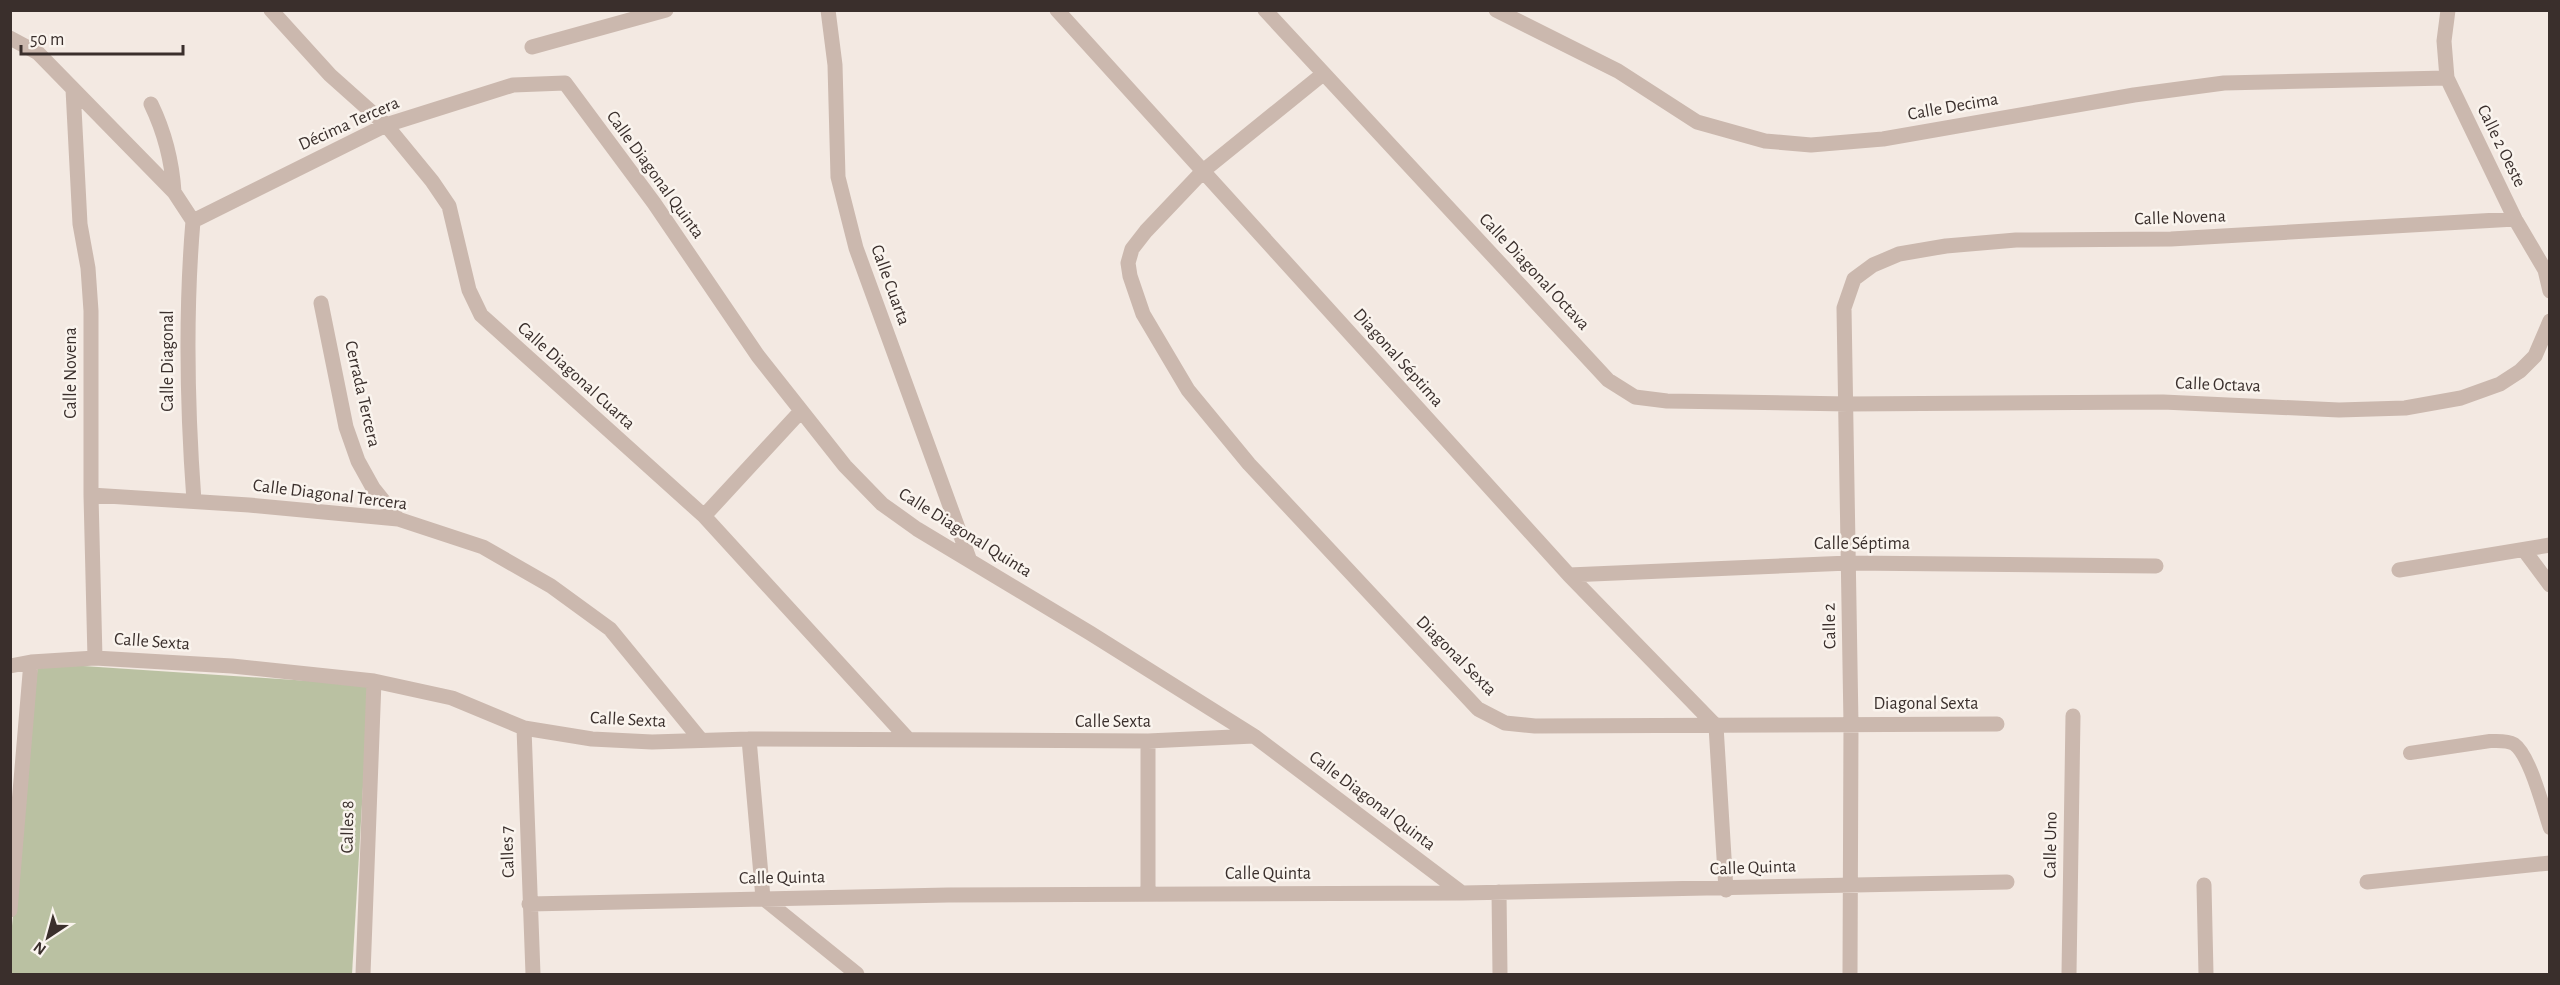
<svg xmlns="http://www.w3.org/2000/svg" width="2560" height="985" viewBox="0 0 2560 985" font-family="'Alegreya Sans',sans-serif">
	<rect width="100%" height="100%" fill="#f3e9e2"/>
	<path fill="#bac1a2" d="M38,663L369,685L352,974H11V936Z"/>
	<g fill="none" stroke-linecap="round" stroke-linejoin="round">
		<path stroke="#cbb8ae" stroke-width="14" d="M2410,753L2490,741C2498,741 2507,740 2514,744C2530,755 2543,808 2550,828"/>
		<path stroke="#cbb8ae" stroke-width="15" d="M271,10L330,75L386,125L432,181L449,206L469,290L481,315L704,516L908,739
			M828,10L835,65L838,177L856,248L970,561
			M1057,10L1569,575L1716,726L1726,890
			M1265,10L1608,380L1635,397L1667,401L1848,404L2163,402L2339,410L2405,408L2461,398L2500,384L2520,371L2535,356L2550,321
			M1496,10L1618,71L1697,122L1765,141L1811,145L1883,139L2134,95L2224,83L2447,78
			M2448,10L2444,41L2447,78L2515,219L2545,270L2550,291
			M10,38L38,53L174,192L193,221
			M532,47L666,10
			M1323,74L1203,171L1146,231L1132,249L1128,263L1130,276L1143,314L1188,390L1249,464L1478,709L1505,723L1535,726L1997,724
			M73,89L80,224L88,268L91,311V495L95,658
			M151,104C165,133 172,161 174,192
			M193,221L386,125L513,85L565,83L654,203L758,356L845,466L882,504L917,529L1090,633L1254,736L1462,893
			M193,221C185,315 187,406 194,501
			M321,303L346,427L358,461L373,488L398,519
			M91,495L249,505L398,519L483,547L551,586L610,629L701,740
			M704,516L801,411
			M2524,550L2550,585
			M2399,570L2550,545
			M1569,575L1849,563L2156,566
			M10,666L31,662L95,658L232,666L374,681L452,698L524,728L592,739L652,742L749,739L1148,741L1254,736
			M524,728L533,974
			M749,739L763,898L857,974
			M2367,882L2550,863
			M2204,885L2206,974
			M1499,892L1500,974
			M1148,894V741
			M529,904L948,895L1462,893L2007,882
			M10,910L31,662
			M363,974L374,681
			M1850,974L1851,724L1844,308L1854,279L1873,265L1899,254L1946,246L2016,240L2171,239L2515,219
			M2069,974L2073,716"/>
	</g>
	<g text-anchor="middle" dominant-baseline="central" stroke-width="5" stroke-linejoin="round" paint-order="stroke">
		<g font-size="18" fill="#3a2f2c" stroke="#faf4ee">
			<text transform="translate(1953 107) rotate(-10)">Calle Decima</text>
			<text transform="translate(349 124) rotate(-24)">Décima Tercera</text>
			<text transform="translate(2501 146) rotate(64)">Calle 2 Oeste</text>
			<text transform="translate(655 175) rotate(54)">Calle Diagonal Quinta</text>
			<text transform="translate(2180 218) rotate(-2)">Calle Novena</text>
			<text transform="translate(1534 272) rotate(47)">Calle Diagonal Octava</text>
			<text transform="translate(890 285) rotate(70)">Calle Cuarta</text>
			<text transform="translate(1398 358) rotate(48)">Diagonal Séptima</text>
			<text transform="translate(168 361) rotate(-90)">Calle Diagonal</text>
			<text transform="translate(71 373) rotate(-90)">Calle Novena</text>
			<text transform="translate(576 376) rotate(42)">Calle Diagonal Cuarta</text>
			<text transform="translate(2218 385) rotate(2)">Calle Octava</text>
			<text transform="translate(362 394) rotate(77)">Cerrada Tercera</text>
			<text transform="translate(330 495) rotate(7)">Calle Diagonal Tercera</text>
			<text transform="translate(965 533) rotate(32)">Calle Diagonal Quinta</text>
			<text x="1862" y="544">Calle Séptima</text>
			<text transform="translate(1830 626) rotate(-91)">Calle 2</text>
			<text transform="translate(152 642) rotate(4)">Calle Sexta</text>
			<text transform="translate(1456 656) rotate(45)">Diagonal Sexta</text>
			<text x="1926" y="704">Diagonal Sexta</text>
			<text transform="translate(628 720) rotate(3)">Calle Sexta</text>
			<text x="1113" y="722">Calle Sexta</text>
			<text transform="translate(1372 801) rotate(37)">Calle Diagonal Quinta</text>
			<text transform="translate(348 827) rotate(-89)">Calles 8</text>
			<text transform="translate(2051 845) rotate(-89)">Calle Uno</text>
			<text transform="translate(508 852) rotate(-92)">Calles 7</text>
			<text transform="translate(1753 868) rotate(-2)">Calle Quinta</text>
			<text x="1268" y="874">Calle Quinta</text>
			<text transform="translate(782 878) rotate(-1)">Calle Quinta</text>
		</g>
	</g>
	<rect width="2560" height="985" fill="none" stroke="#3a2f2c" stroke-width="24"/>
	<g transform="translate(48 937) rotate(216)" stroke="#faf4ee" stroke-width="4.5" paint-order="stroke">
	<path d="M0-4.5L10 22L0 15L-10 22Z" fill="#3a2f2c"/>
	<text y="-9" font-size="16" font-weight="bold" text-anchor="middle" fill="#3a2f2c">N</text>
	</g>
	<path d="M21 45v9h162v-9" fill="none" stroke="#3a2f2c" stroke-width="3"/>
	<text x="30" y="45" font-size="18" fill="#3a2f2c" stroke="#faf4ee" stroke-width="4.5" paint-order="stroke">50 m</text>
</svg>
